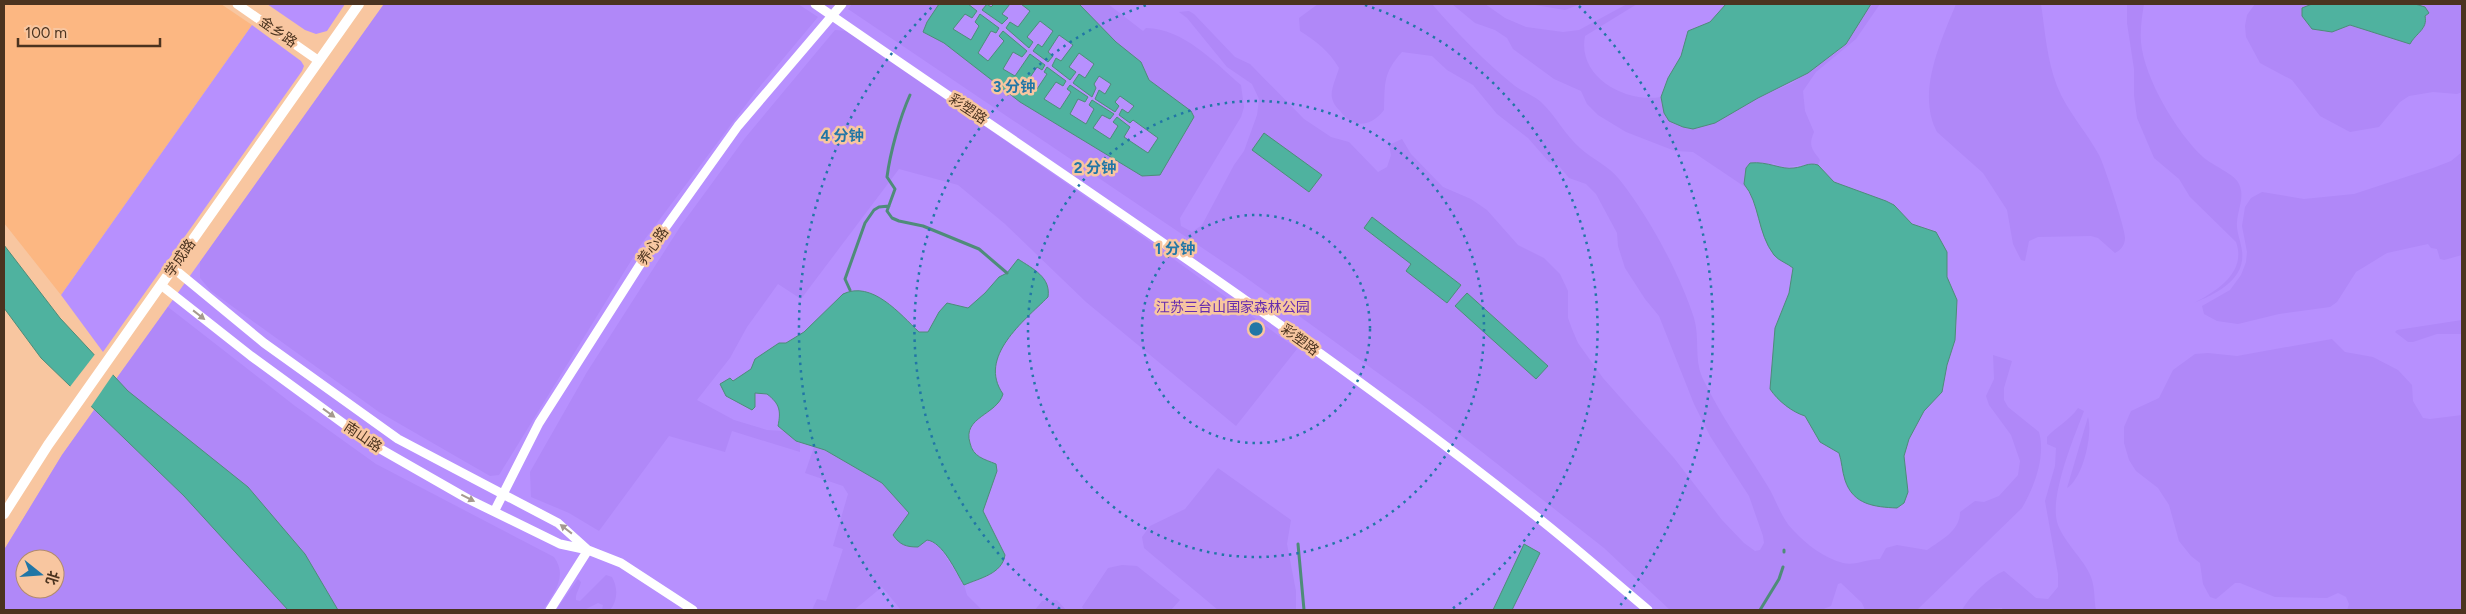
<svg xmlns="http://www.w3.org/2000/svg" width="2466" height="614" viewBox="0 0 2466 614" font-family="Figtree,'Noto Sans SC',sans-serif">
	<rect width="100%" height="100%" fill="#f8c6a0"/>
	<path fill="#fcb782" d="M4,4H221L252,25L61,295L4,223Z"/>
	<path fill="#b790fe" fill-rule="evenodd" d="M267,4H345L327,31L316,34L305,30Z
		M384,4H2462V610H4V550L62,455ZM25,559H55V589H25Z
		M252,25L301,61L304,66L302,71L103,352L61,295Z"/>
	<path fill="#b088f8" fill-rule="evenodd" d="M384,4H798L818,17L757,90L642,243L499,475L490,476L379,412L211,291L200,278V262Z
		M852,4H939L927,22L924,32L944,43L1020,102L1142,176L1191,111L1149,80L1141,62L1116,42L1079,4H1108L1143,31L1146,28C1184,29 1213,61 1241,85L1244,107L1241,117L1180,218L1181,226L1192,232L1202,225L1234,165L1244,151L1257,115L1259,99L1252,84L1227,67L1187,18L1179,12L1189,11L1194,14L1235,57L1250,64L1304,119L1331,137L1349,142L1378,172L1387,167L1391,155L1389,145L1402,139L1411,154L1443,187L1471,199L1487,210L1518,245L1544,258L1560,274L1568,291V318L1572,329L1578,343L1603,378L1674,458L1722,520L1744,543L1755,551L1760,550L1764,543L1763,536L1749,496L1710,436L1694,404L1659,316L1645,299L1625,268L1618,246L1617,233L1596,194L1586,184L1569,178L1559,166L1549,162L1528,138L1497,114L1473,85L1447,70L1432,56L1402,52C1383,73 1385,83 1384,110C1370,128 1353,128 1340,111C1336,107 1333,103 1332,98C1330,90 1337,76 1339,68C1329,51 1317,42 1300,31L1299,18L1318,4H1432C1456,32 1487,64 1515,86C1523,92 1533,95 1541,102C1556,116 1565,135 1580,148C1592,159 1609,166 1619,179C1648,215 1680,274 1694,318C1700,338 1694,358 1702,377C1720,415 1745,449 1767,485C1776,499 1781,518 1793,530C1807,545 1824,558 1843,563C1855,566 1867,559 1880,559L1886,548L1897,545L1927,550C1941,540 1960,531 1960,512L1975,501L1984,502L1999,496L2018,475L2020,461L2011,435L1989,405L1986,396L1994,379L1993,355L2012,361L2004,388V400L2008,407L2039,432C2046,457 2034,487 2022,508L1917,610H1865L1862,603L1841,583L1838,584L1831,606L1821,610H1670L1604,548L1421,404L1241,274L848,9ZM1372,218L1460,284L1447,303L1406,271L1411,264L1364,229ZM1467,293L1536,379L1455,306Z
		M1452,4H1485L1505,18L1526,27L1563,32L1579,30L1627,4H1637L1585,36C1577,77 1625,103 1661,97L1664,113L1715,123L1758,98L1792,83L1840,50L1853,34L1871,4H1880L1856,39L1816,72L1803,91L1805,111L1814,132C1808,146 1812,149 1820,160L1818,165C1803,160 1790,173 1773,163L1744,184L1748,189L1693,152L1675,151L1626,132L1598,115L1587,104L1581,91L1554,79L1513,49L1507,38L1495,30L1475,23Z
		M1529,4H1581L1565,10Z
		M1956,4H2041C2045,31 2047,60 2057,86C2067,111 2086,131 2099,155C2104,164 2126,231 2125,238C2125,245 2121,250 2115,253L2098,238L2091,236L2038,237L2029,241L2025,261L2021,260L2013,244L2007,210L1983,173L1937,132C1916,93 1941,41 1956,4Z
		M2127,4H2144C2142,16 2140,29 2141,42C2144,78 2177,133 2203,157C2213,166 2235,174 2239,184C2245,196 2238,209 2237,222C2236,232 2241,241 2242,251C2246,280 2215,294 2194,303C2217,291 2247,272 2236,242L2190,197L2179,179L2154,158L2137,118L2134,95V69L2127,23Z
		M2255,4H2312L2307,6L2312,29L2327,32L2350,25L2410,44L2418,32L2424,28L2425,7L2415,4H2462V92L2457,94L2433,92L2409,96L2400,102L2379,127L2350,132L2320,116L2292,80L2260,63L2246,37L2245,26L2247,15Z
		M835,30L848,31L1149,241L1297,349L1236,426L1086,302L1005,224L958,185L899,169L801,299L778,284L747,327L730,358L697,400L734,420L767,430L783,431L800,442V452L732,431L725,452L669,436L599,531L569,513L531,497L530,472L587,372L680,227L745,138Z
		M2462,152V255L2444,260L2440,259L2437,249L2431,248L2428,244L2387,253L2356,272L2337,302L2330,307L2279,314L2238,324L2217,321L2204,314L2202,306L2230,290L2241,275L2246,262L2247,252L2242,226L2245,207L2251,198L2262,192L2304,199L2354,194L2433,168L2451,161Z
		M168,307L295,406L376,464L554,557C568,576 554,593 543,610H338L305,554L248,487L128,391L116,379Z
		M2462,320V334H2437L2413,342H2408L2395,332L2397,330Z
		M2332,339L2345,352L2373,357L2398,370L2412,385L2413,401L2423,418L2430,419L2462,415V610H2347L2349,604L2346,597L2338,593L2327,598L2275,597L2240,583H2235L2216,599L2210,597L2203,584L2200,563L2191,556L2179,541L2169,505L2158,488L2136,471L2129,460L2124,443V427L2131,411L2159,398L2173,370L2195,354L2208,353L2237,356Z
		M2078,408L2084,411C2074,437 2048,499 2058,525C2065,544 2087,562 2092,580C2095,590 2094,600 2096,610H2003L2002,608L1962,610C1971,595 1988,578 2004,571L2036,598L2048,599L2058,587V574L2045,501L2055,466L2056,448L2047,444V437C2057,426 2070,420 2078,408Z
		M94,410L184,496L288,610H4V550L62,455ZM25,559H55V589H25Z
		M2088,417C2093,434 2083,478 2067,488Z
		M814,447L825,450L882,483L909,514L893,535C900,545 907,545 918,547L927,540L939,546L964,585L967,595L982,610H901L882,587L854,610H812L817,599L826,601L843,549L833,546L848,494L843,486L805,473Z
		M1218,468L1291,520L1287,544L1296,591V610H1218L1144,548L1142,537L1150,526L1185,509Z
		M1122,565L1137,566L1180,600L1171,610H1084L1082,607L1108,568Z
		M606,575L612,577C618,588 618,600 610,610H602L603,605L598,603L584,610H556L578,579L581,582C580,588 575,594 576,600L580,601Z
		M1057,600L1066,610H1035L1042,601Z"/>
	<path fill="#4fb29f" stroke="#4e8c79" d="M939,4H968L977,11L972,18L965,14L953,29L971,40L979,26L975,22L980,14L999,28L996,33L991,31L978,53L988,61L1004,41L999,36L1003,31L1027,51L1022,57L1013,52L1003,69L1015,76L1030,54L1045,65L1042,70L1037,67L1027,82L1037,89L1047,74L1044,72L1047,67L1066,81L1063,86L1056,82L1044,99L1060,109L1071,92L1067,89L1070,85L1088,97L1085,102L1078,99L1070,114L1086,124L1094,109L1089,105L1092,100L1114,114L1110,119L1102,115L1093,128L1110,139L1118,126L1113,122L1117,117L1130,127L1124,137L1148,153L1158,138L1133,120L1130,123L1119,115L1122,109L1128,113L1134,106L1120,96L1115,102L1119,106L1115,112L1095,99L1099,90L1105,94L1111,84L1099,76L1094,84L1096,88L1092,97L1073,83L1079,74L1085,78L1094,64L1079,53L1069,67L1076,72L1070,80L1052,66L1056,58L1061,61L1073,45L1059,35L1048,52L1053,56L1048,62L1033,51L1038,44L1042,47L1053,31L1040,21L1027,37L1033,42L1029,48L1006,28L1010,22L1018,27L1030,11L1021,4H1079L1116,42L1141,62L1149,80L1191,111L1194,117L1160,175L1142,176L1020,102L944,43L923,32L927,22Z
		M987,4L991,7L994,4H1010L1002,14L1008,18L1002,24L982,10Z
		M1726,4H1871L1846,44L1808,73L1758,98L1715,123L1693,129L1683,127L1669,121L1664,113L1661,97L1668,78L1681,56L1688,31L1710,22Z
		M2312,4H2415L2425,7L2429,13L2425,16C2428,29 2416,33 2410,44L2350,25L2332,32L2312,29L2302,16V8Z
		M1264,133L1322,175L1309,192L1252,150Z
		M1750,163C1768,161 1781,170 1794,168C1804,167 1808,162 1818,165L1834,182L1886,201L1894,205L1912,224L1936,232L1947,252V277L1957,300L1955,340L1947,365L1942,392L1924,411L1909,439L1904,456L1908,492L1904,503L1897,508C1875,507 1853,505 1845,480C1842,471 1842,462 1839,453L1820,442L1805,416C1792,412 1778,401 1770,389L1775,328L1789,293L1793,268C1787,263 1779,261 1774,255C1757,233 1760,203 1744,184L1746,168Z
		M1372,217L1461,285L1447,303L1406,271L1411,264L1364,228Z
		M4,245L60,318L128,391L248,487L305,554L338,610H288L184,496L41,358L4,308Z
		M1018,259C1033,269 1051,277 1048,297C1024,321 977,357 1003,394C997,415 962,417 970,443C973,457 984,459 996,464L997,471L983,511L1005,555C1002,574 980,578 964,585C956,572 943,542 927,540L918,547C906,547 900,545 893,535L909,513L882,483L825,450L796,441L778,426C781,411 780,404 767,394L755,393V407L752,410L726,396L720,384L730,378L733,381L751,369L755,359L779,343H786L804,332L843,294C872,280 900,314 919,332H928L939,312L947,303L968,308L985,293L999,277L1007,273Z
		M1467,293L1548,366L1536,379L1455,306Z
		M1524,544L1540,553L1512,610H1493Z"/>
	<path fill="#f8c6a0" d="M96,353L114,373L90,408L69,388Z"/>
	<g fill="none" stroke-linecap="round" stroke-linejoin="round">
		<path stroke="#4e8c79" stroke-width="3" d="M910,95C900,117 890,153 887,177L895,189L887,211L892,218L899,221L923,226L979,249L1007,273
			M850,290L845,279L865,223L874,210L879,207L889,206
			M1298,544L1304,610
			M1784,552V550
			M1760,610L1779,579L1783,567"/>
		<path stroke="#fff" stroke-width="9" d="M237,4L319,61
			M815,4C1057,172 1306,333 1537,517C1575,547 1611,579 1648,610
			M161,285L251,356L370,443L468,499L560,544L588,550L558,523L398,439L264,343L173,268
			M495,510L539,423L648,252L738,126L842,4
			M550,610L588,550L621,563L693,610"/>
		<path stroke="#fff" stroke-width="10" d="M4,514L48,445L359,4"/>
	</g>
	<defs><path id="oneway-solid" d="M-6-.8H1V-3.2L6.5 0L1 3.2V.8H-6Z" transform="scale(1.25)"/></defs>
	<g fill="#a5998f">
		<use href="#oneway-solid" transform="translate(199 315) rotate(38)"/>
		<use href="#oneway-solid" transform="translate(329 413) rotate(36)"/>
		<use href="#oneway-solid" transform="translate(468 498) rotate(27)"/>
		<use href="#oneway-solid" transform="translate(566 529) rotate(-142)"/>
	</g>
	<g fill="none" stroke="#2176a6" stroke-width="2.5" stroke-dasharray="2.5 5">
		<circle cx="1256" cy="329" r="114"/>
		<circle cx="1256" cy="329" r="228"/>
		<path d="M1060 609A342 342 0 0 1 1147 5M1365 5A342 342 0 0 1 1452 609"/>
		<path d="M893 607A457 457 0 0 1 933 6M1579 6A457 457 0 0 1 1619 607"/>
	</g>
	<g text-anchor="middle" dominant-baseline="central" stroke-width="5" stroke-linejoin="round" paint-order="stroke">
		<g font-size="14" fill="#4b331f" stroke="#f8c6a0">
			<text transform="translate(278 32) rotate(35)">金乡路</text>
			<text transform="translate(968 109) rotate(34)">彩塑路</text>
			<text transform="translate(653 246) rotate(-55)">养心路</text>
			<text transform="translate(180 258) rotate(-55)">学成路</text>
			<text transform="translate(1300 340) rotate(36)">彩塑路</text>
			<text transform="translate(363 437) rotate(34)">南山路</text>
		</g>
		<g font-size="14" fill="#672dae" stroke="#f8c6a0">
			<text x="1233" y="307">江苏三台山国家森林公园</text>
		</g>
	</g>
	<circle cx="1256" cy="329" r="8" fill="#2176a6" stroke="#f8c6a0" stroke-width="2.5"/>
	<g font-size="15" text-anchor="middle" font-weight="bold" fill="#2176a6" stroke="#f8c6a0" stroke-width="5" stroke-linejoin="round" paint-order="stroke">
		<text x="1014" y="92">3 分钟</text>
		<text x="842" y="141">4 分钟</text>
		<text x="1095" y="173">2 分钟</text>
		<text x="1175" y="254">1 分钟</text>
	</g>
	<rect width="2466" height="614" fill="none" stroke="#4b331f" stroke-width="10"/>
	<g transform="translate(40 574) rotate(107)"><circle r="24" fill="#f8c6a0" stroke="#b38b6c"/>
	<path d="M0-4L9 19L0 12L-9 19Z" fill="#2176a6"/>
	<text y="-8" font-size="14" font-weight="bold" text-anchor="middle" fill="#4b331f">北</text>
	</g>
	<path d="M18 38v8h142v-8" fill="none" stroke="#4b331f" stroke-width="2.5"/>
	<text x="25" y="38" font-size="15" fill="#4b331f" stroke="#f8c6a0" stroke-width="4" paint-order="stroke">100 m</text>
</svg>
